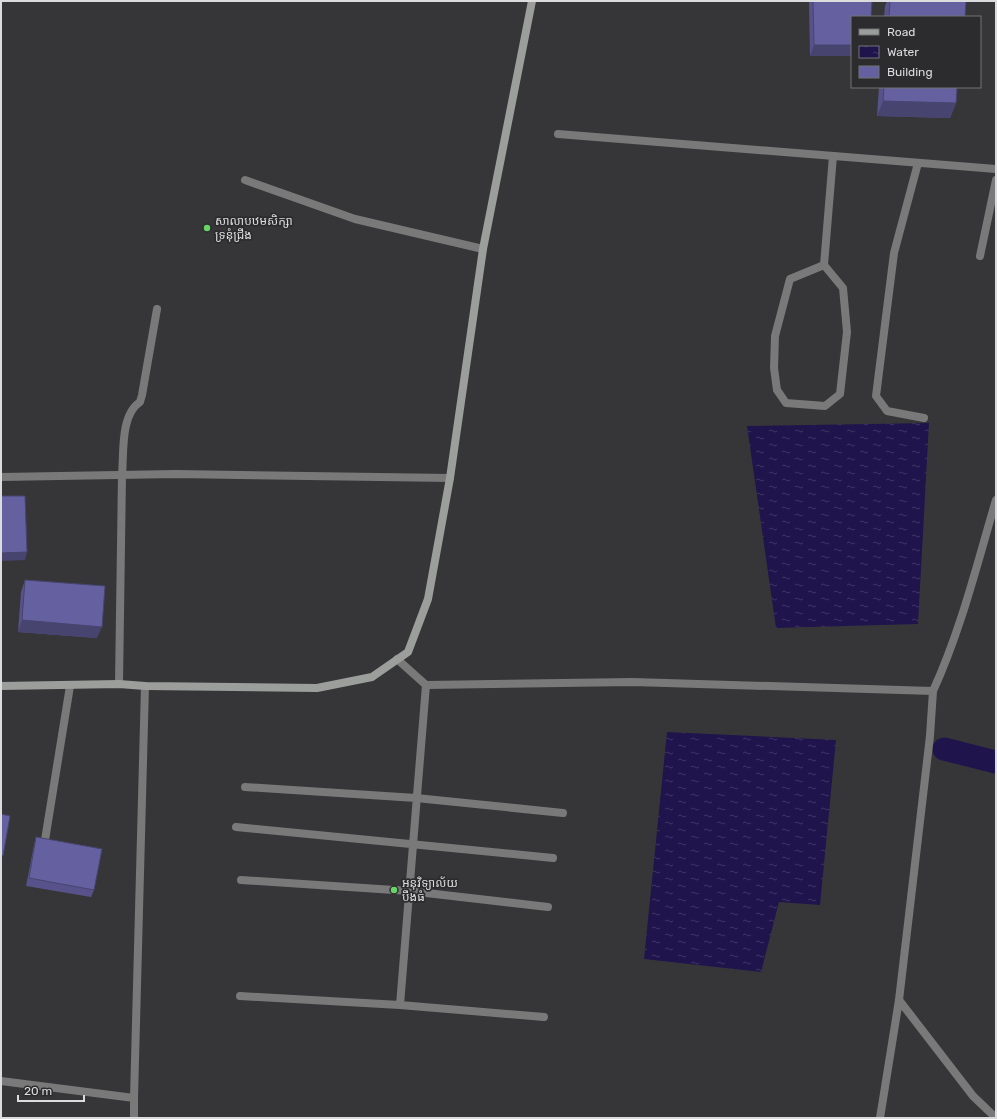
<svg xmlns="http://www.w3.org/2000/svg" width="997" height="1119" viewBox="0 0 997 1119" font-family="Rubik,'Noto Sans Khmer',sans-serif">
	<defs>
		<pattern id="water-ripples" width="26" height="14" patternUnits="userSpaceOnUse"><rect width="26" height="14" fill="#1f144c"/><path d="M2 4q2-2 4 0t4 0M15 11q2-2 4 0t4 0" fill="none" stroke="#3f3665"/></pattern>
	</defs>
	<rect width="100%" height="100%" fill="#363639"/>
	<path fill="url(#water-ripples)" d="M929,423L918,624L776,628L747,426Z
		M667,732L836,740L820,905L779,902L761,972L644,959Z"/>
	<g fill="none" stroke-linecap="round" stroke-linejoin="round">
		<path stroke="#1f144c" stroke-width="23" d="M944,749L996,762"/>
		<path stroke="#787978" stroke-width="8" d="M918,163L894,253L876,396L887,411L924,418
			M245,180L355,219L483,249
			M980,256L996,180
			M824,265L790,279L775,336L774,368L777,390L786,403L825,406L840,394L847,332L843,288L824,265L833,156
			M119,684L122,475C124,454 120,415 140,402L142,395L157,309
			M245,787L416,798L563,813
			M236,827L553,858
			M241,880L409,891L548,907
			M240,996L400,1005L544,1017
			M400,1005L426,685"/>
		<path stroke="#787978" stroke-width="8" d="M558,134L996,169
			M1,477L176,474L450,478
			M397,659L426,685L633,682L933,691L930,736L899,1000L880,1118
			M933,691C961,630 977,564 996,500
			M45,840L70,686
			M899,1000L973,1096L996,1118
			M1,1081L134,1098L145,686
			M134,1098V1118"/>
		<path stroke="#9c9e9c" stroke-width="8" d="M1,686L119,684L145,686L317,688L372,677L408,652L428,599L450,478L483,249L532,1"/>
	</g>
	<path fill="#57538a" d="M809,1H872L810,56Z
		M887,1H890L965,17H884L885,6Z
		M879,87H957L956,103L950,118L877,116Z
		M25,580L97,638L18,632L21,592Z
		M36,837L94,890L91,897L26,886L34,845Z"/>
	<path fill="#474470" d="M814,45H852V56H810Z
		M883,101L956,103L950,118L877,116Z
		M27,552L25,560L1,561V553Z
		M22,620L102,627L97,638L18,632Z"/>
	<path fill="#6561a0" stroke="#474470" d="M813,1H872L871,17H852V45H814Z
		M890,1H966L965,17H889Z
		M884,87H957L956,103L883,101Z
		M1,496H25L27,552L1,553Z
		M25,580L105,586L102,627L22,620Z
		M1,814L10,816L3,856L1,855Z
		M36,837L102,849L94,890L29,878Z"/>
	<g fill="#67d466" stroke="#2c2c2f" stroke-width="1.5">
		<circle cx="207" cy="228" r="4"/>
		<circle cx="394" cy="890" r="4"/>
	</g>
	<g text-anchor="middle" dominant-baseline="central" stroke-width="3.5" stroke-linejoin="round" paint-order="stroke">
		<g font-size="12" fill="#dcdcde" stroke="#2c2c2f" text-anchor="start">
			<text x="215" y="221">សាលាបឋមសិក្សា<tspan x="215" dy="14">ទ្រនុំជ្រីង</tspan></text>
			<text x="402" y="883">អនុវិទ្យាល័យ<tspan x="402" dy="14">បឹងធំ</tspan></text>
		</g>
	</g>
	<rect width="997" height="1119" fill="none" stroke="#dcdcde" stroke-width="4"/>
	<rect x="851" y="16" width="130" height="72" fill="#2c2c2f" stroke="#727275"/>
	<rect x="859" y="29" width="20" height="6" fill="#9c9e9c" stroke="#727275"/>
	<text x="887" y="36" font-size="12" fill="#dcdcde">Road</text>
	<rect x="859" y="46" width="20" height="12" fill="url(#water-ripples)" stroke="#727275"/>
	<text x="887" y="56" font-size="12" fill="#dcdcde">Water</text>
	<rect x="859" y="66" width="20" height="12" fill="#6561a0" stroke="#727275"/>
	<text x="887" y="76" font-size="12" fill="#dcdcde">Building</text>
	<path d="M18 1095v6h66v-6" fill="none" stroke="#dcdcde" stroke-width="2"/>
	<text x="24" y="1095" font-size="12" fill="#dcdcde" stroke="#2c2c2f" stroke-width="3" paint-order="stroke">20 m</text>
</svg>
